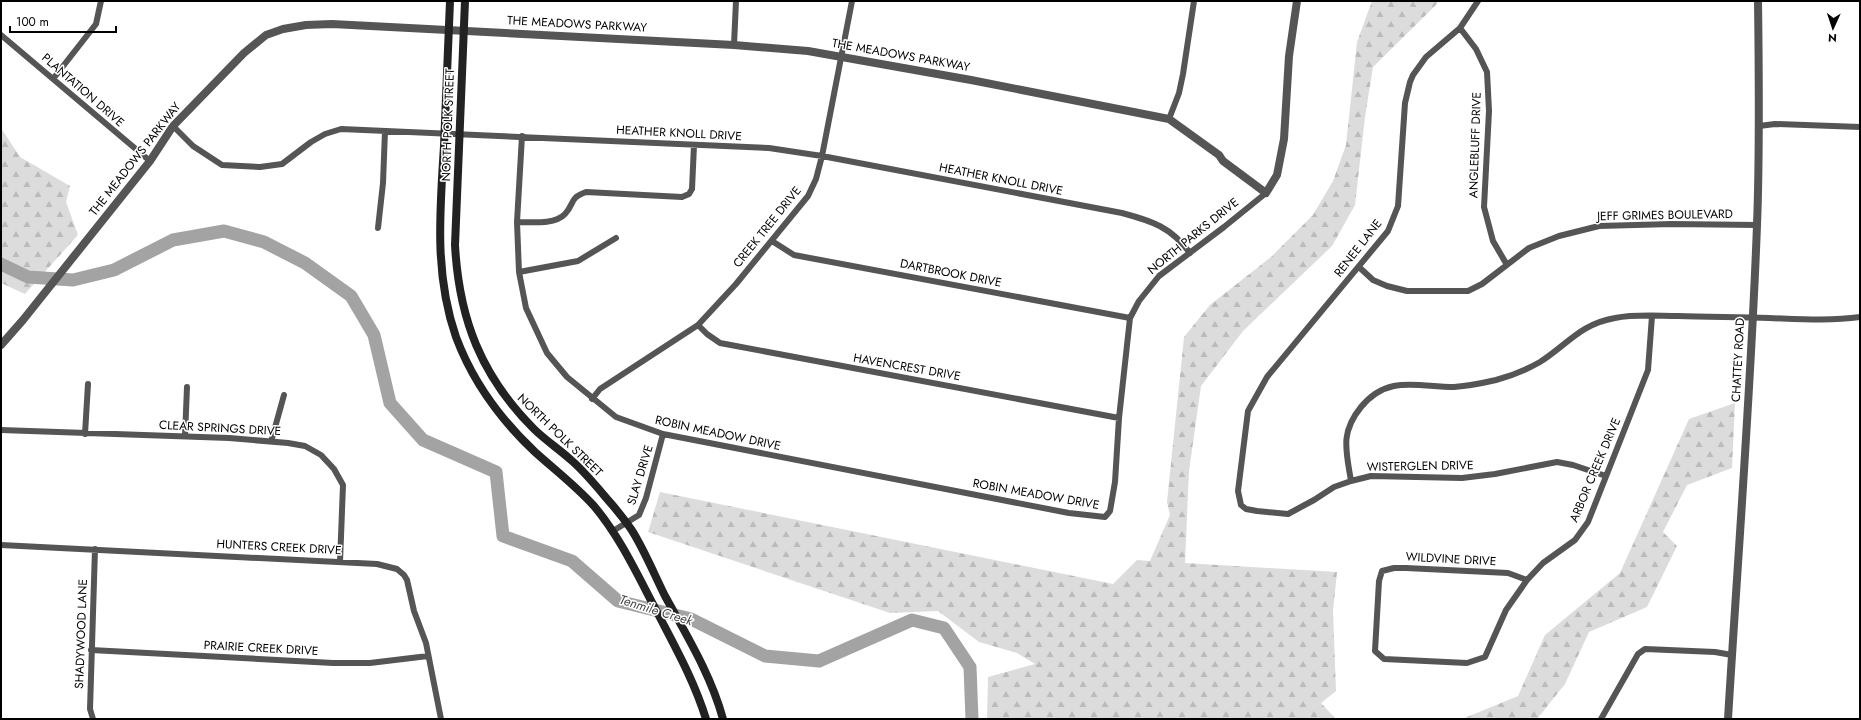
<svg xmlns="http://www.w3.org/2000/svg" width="1861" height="720" viewBox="0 0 1861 720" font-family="Jost,sans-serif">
	<defs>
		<pattern id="forest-firs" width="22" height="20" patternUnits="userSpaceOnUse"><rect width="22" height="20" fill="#dcdcdc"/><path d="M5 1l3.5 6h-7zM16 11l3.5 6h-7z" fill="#bbb"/></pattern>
	</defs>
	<rect width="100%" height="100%" fill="#fff"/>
	<path fill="url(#forest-firs)" d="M1372,1H1438L1436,5L1373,67L1365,117L1355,205L1332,246L1243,331L1201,386L1189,471L1185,563L1337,572L1333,611L1336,691L1321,703L1336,719H987L988,677L1035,664L1017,653L979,642L938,611L890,613L648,532L660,492L1113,584L1137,560L1150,561L1170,515L1167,502L1184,337L1210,305L1271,257L1313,215L1333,181L1346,145L1357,42Z
		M1,128L20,157L70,186L66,202L78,235L25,294L1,283Z
		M1735,403L1732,468L1687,485L1663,532L1677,546L1647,607L1589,632L1565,684L1537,719H1462L1518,696L1545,635L1620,573L1689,419Z"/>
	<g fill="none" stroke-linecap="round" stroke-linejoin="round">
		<path stroke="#a3a3a3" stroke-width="13" d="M1,264L28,277L73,280L114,270L173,240L224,231L264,242L305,263L351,296L374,335L390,403L423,440L496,472L503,536L572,561L618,601L691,619L765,656L819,661L912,620L944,628L970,667L972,719"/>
		<path stroke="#555" stroke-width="6" d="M1478,1L1460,28L1426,57L1413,75L1410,82L1405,103L1398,206L1388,231L1267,377L1248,411L1238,491L1241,505L1246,509L1257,511L1288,514L1314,500L1334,487L1351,481L1371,476L1462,478L1495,474L1557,462L1573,465L1606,476
			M1460,28L1476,49L1487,72L1489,111L1484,207L1493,241L1507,265
			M1,35L150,161
			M734,45L736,1
			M53,79L96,24L101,1
			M1169,119L1179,93L1183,74L1194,1
			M173,126L193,146L222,165L260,167L282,164L311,142L325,134L341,129L769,148L822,156L1122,213C1152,221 1171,227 1190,253
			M1759,126L1775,124L1860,127
			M522,136L517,222L519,272L526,308L547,353L567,377L616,417L663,434L1069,513L1105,517L1110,511L1115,482L1119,418L1130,318L1139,301L1159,276L1224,227L1266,193
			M517,222C531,222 555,225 565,214C575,203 569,198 586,192L682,197L689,194L692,189L694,145
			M378,228L383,183L385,131
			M772,241L794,255L1130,318
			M1359,267L1373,280L1387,286L1407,291H1468L1482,284L1529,248L1559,236L1599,226L1672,224L1757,225
			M519,272L578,261L616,238
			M698,325L707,334L720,343L1119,418
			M592,399L600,389L698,325L736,284L808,196L816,179L822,156L852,1
			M1,430L229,438L288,443L305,446L321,455L334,469L343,485L340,562
			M85,434L88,384
			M185,436L187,387
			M271,442L284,395
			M1351,481C1346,450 1340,433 1361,407C1388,374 1418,387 1454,387C1467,386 1483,383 1496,380C1511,376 1526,370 1540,362C1567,345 1580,324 1615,318C1635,314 1658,316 1678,316C1709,317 1739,317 1769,318C1799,319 1830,321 1860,317
			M613,531L639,515L646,498L663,434
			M1,545L377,564L397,569L404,575L407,580L414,611L426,643L441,719
			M1527,580L1508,573L1406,568H1394L1382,571L1379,581L1375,651L1384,659L1467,663L1485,657L1506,610L1527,580L1543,563L1575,540L1588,522L1648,370L1652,316
			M91,650L333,663H370L428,656
			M93,719L90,709L95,549
			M1601,719L1638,654L1645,649L1715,652L1732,655"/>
		<path stroke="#555" stroke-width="8" d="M1,345L23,320L150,161L173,126L244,53L266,35L283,29L306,25L332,24L734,45L808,51L971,80L1169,119L1219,155L1223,161L1266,193L1277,175L1284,139L1289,56L1297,1
			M1728,719C1738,554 1751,390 1757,225C1760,150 1759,76 1758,1"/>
		<path stroke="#222" stroke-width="8" d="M450,1C448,49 446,97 444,146C440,210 434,274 456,337C472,380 501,420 535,452C555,470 576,486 594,506C620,537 637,574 656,610C674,645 694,680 706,719
			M465,1L455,245C459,319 481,376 534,429C545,440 559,449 571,460C584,471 597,487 608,500C616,509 624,519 631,529C644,549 654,574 665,596C687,636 711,675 723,719"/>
	</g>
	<g text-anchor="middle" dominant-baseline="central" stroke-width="3" stroke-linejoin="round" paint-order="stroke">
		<g font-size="12" fill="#000" stroke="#fff">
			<text transform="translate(577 24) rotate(3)">THE MEADOWS PARKWAY</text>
			<text transform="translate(901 55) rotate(10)">THE MEADOWS PARKWAY</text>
			<text transform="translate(83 90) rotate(41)">PLANTATION DRIVE</text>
			<text transform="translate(448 125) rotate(-88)">NORTH POLK STREET</text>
			<text transform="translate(679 133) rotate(3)">HEATHER KNOLL DRIVE</text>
			<text transform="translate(1475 145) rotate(-88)">ANGLEBLUFF DRIVE</text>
			<text transform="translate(135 159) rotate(-52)">THE MEADOWS PARKWAY</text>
			<text transform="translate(1001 179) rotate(11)">HEATHER KNOLL DRIVE</text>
			<text transform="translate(1665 215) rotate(-1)">JEFF GRIMES BOULEVARD</text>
			<text transform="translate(767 227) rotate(-51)">CREEK TREE DRIVE</text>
			<text transform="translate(1193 236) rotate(-39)">NORTH PARKS DRIVE</text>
			<text transform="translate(1358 248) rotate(-52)">RENEE LANE</text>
			<text transform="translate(951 273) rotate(11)">DARTBROOK DRIVE</text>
			<text transform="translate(1738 360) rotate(-87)">CHATTEY ROAD</text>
			<text transform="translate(907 367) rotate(10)">HAVENCREST DRIVE</text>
			<text transform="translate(220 428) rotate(3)">CLEAR SPRINGS DRIVE</text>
			<text transform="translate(718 433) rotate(12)">ROBIN MEADOW DRIVE</text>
			<text transform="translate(560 435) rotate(44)">NORTH POLK STREET</text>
			<text transform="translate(1420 466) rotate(-1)">WISTERGLEN DRIVE</text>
			<text transform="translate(1595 470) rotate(-67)">ARBOR CREEK DRIVE</text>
			<text transform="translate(640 475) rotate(-73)">SLAY DRIVE</text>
			<text transform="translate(1036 494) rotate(10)">ROBIN MEADOW DRIVE</text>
			<text transform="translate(279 547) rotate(3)">HUNTERS CREEK DRIVE</text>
			<text transform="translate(1451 559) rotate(3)">WILDVINE DRIVE</text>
			<text transform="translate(81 634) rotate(-88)">SHADYWOOD LANE</text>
			<text transform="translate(261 648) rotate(3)">PRAIRIE CREEK DRIVE</text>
		</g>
		<g font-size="13" font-style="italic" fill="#444" stroke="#fff">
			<text transform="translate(656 610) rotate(17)">Tenmile Creek</text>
		</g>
	</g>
	<rect width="1861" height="720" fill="none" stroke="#000000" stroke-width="4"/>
	<g transform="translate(1833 28) rotate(183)" stroke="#ffffff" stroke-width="3" paint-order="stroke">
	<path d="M0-3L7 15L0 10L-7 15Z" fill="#000000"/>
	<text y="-6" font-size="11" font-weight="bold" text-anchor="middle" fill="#000000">N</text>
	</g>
	<path d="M10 26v6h106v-6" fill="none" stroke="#000000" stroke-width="2"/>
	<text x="16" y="26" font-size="12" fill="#000000" stroke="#ffffff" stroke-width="3" paint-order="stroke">100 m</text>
</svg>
